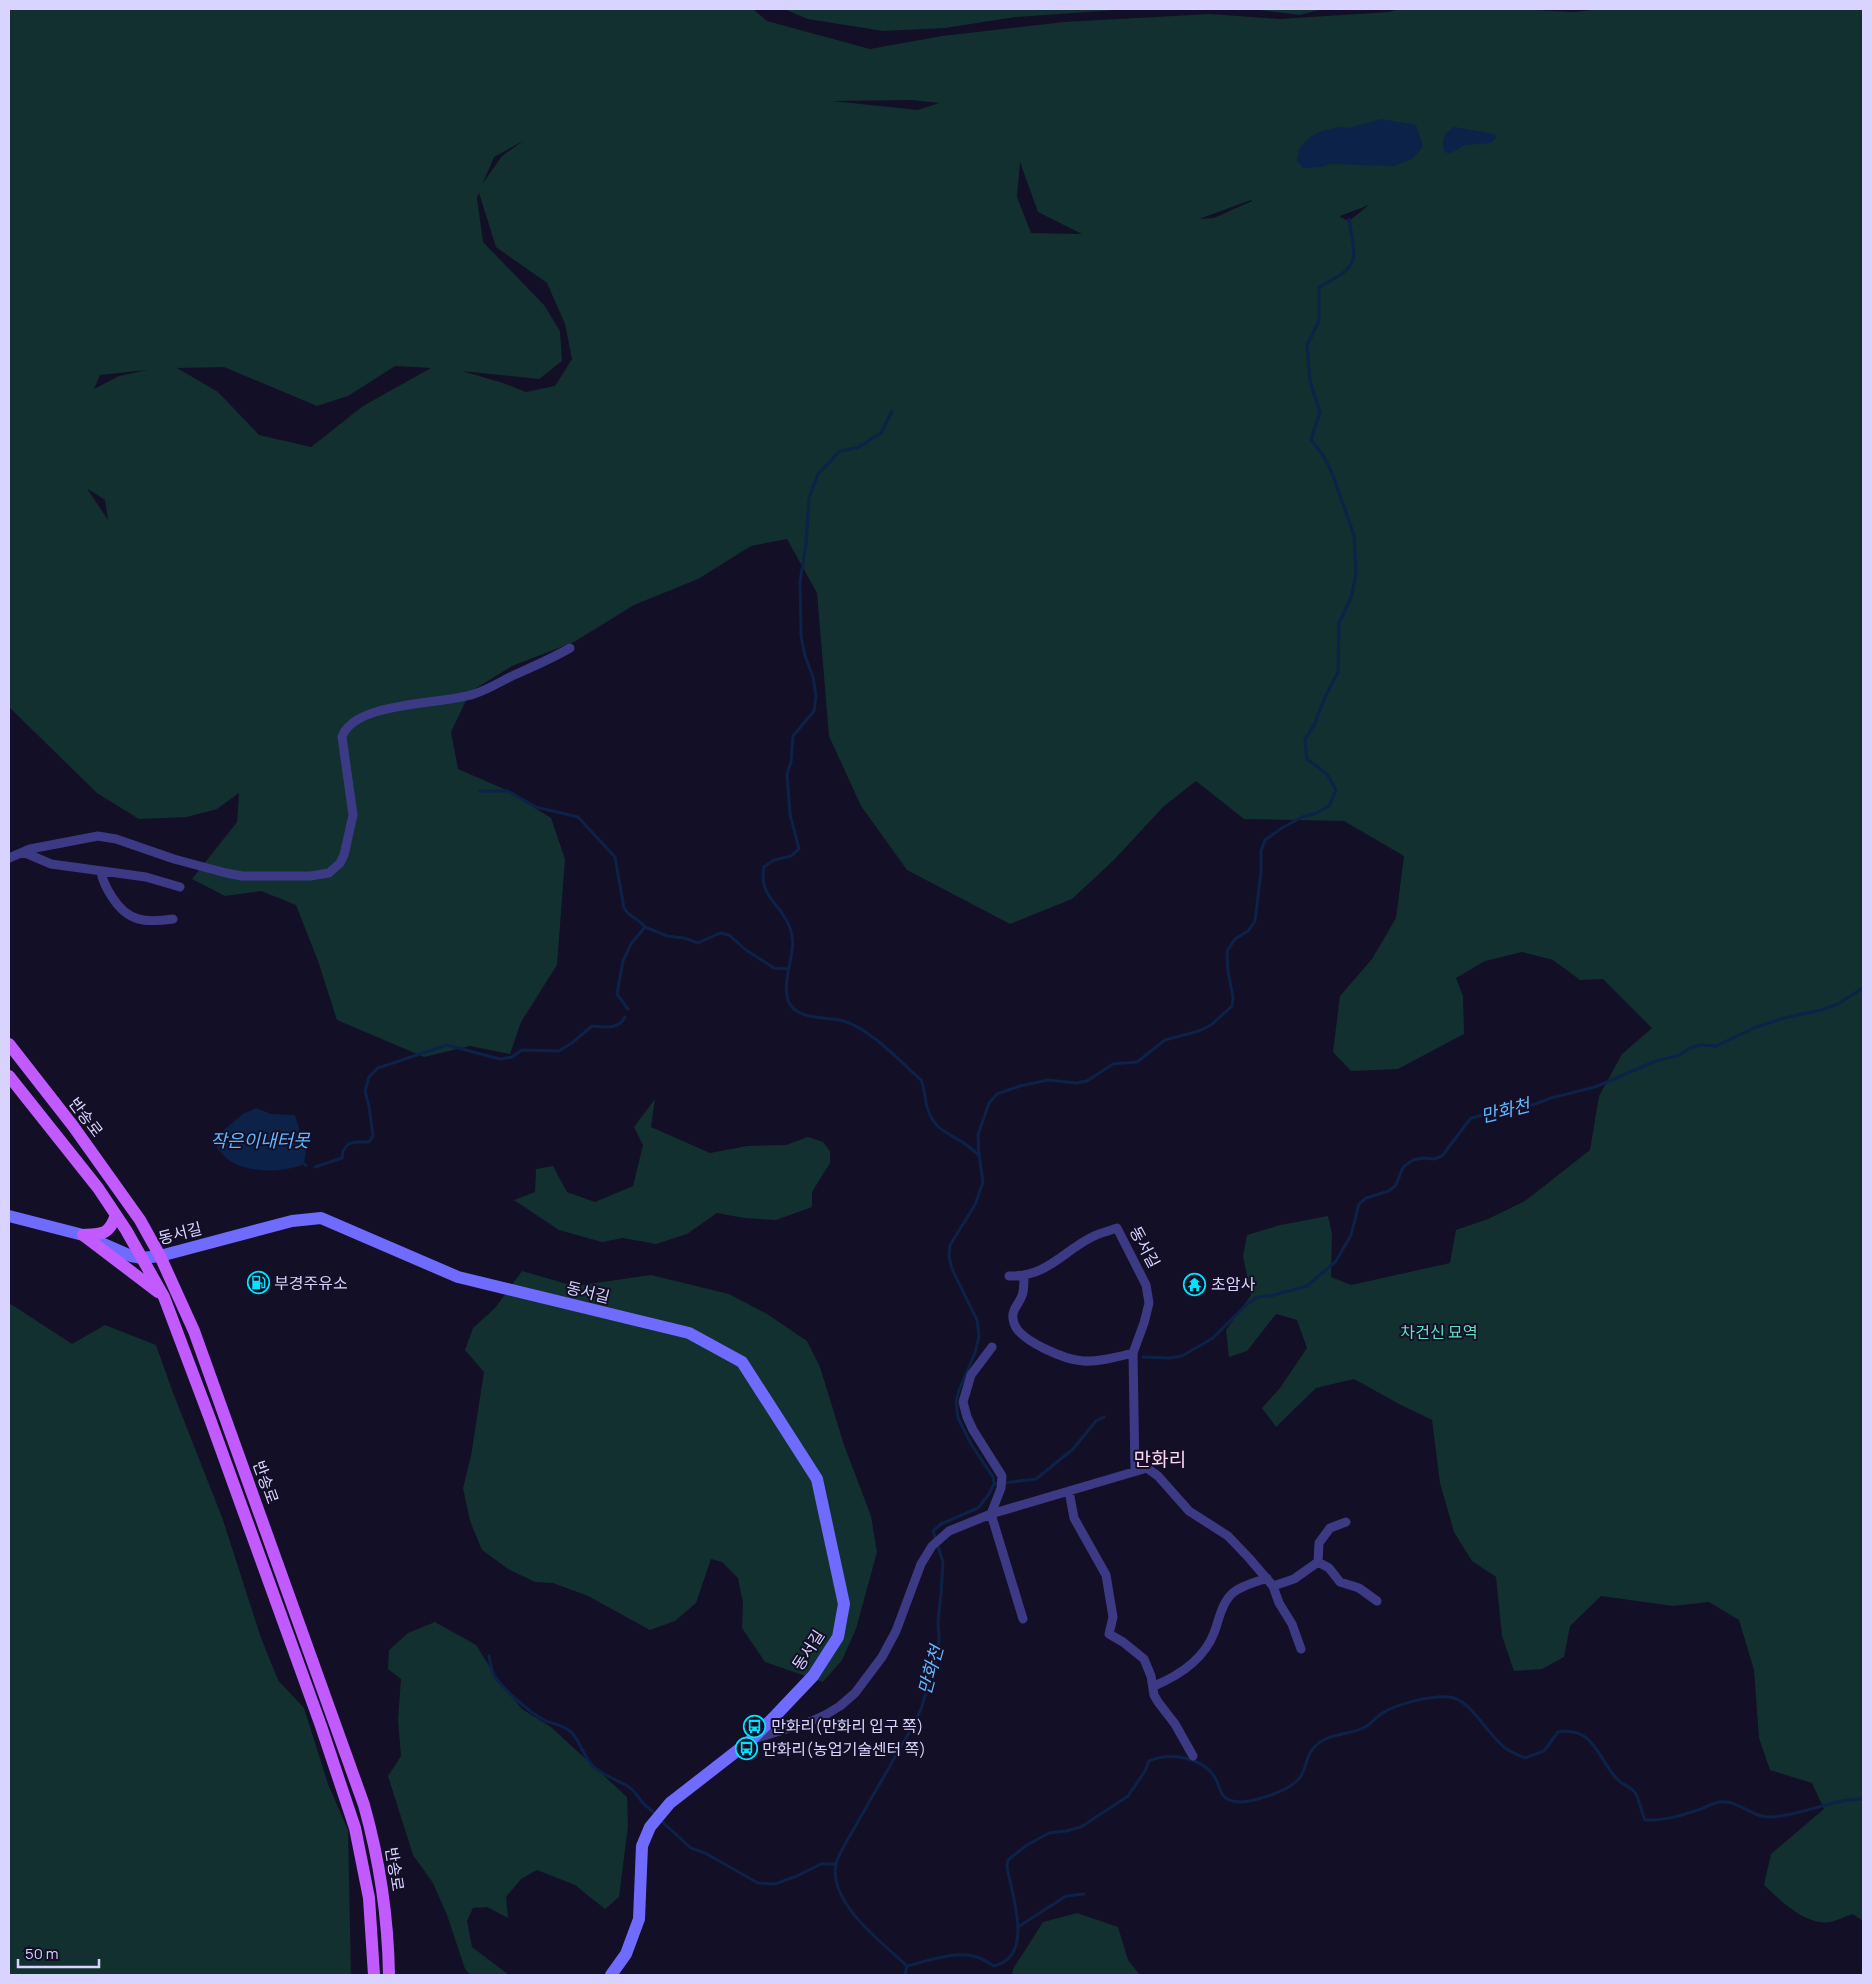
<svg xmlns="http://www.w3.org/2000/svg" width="1872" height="1984" viewBox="0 0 1872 1984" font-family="Manrope,'Noto Sans KR',sans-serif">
	<rect width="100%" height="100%" fill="#130f26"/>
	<path fill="#12302f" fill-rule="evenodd" d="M9,9H753L767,21L870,49L942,36L1064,22L1210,14L1280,19L1389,12L1399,9H1512L1574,12L1601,9H1863V1921L1853,1914C1846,1916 1838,1920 1831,1922C1805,1926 1781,1901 1764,1885L1771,1854L1824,1809L1812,1783L1770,1770L1759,1738L1754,1670L1739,1620L1709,1602L1673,1606L1601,1596L1570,1626L1564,1657L1542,1669L1514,1671L1502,1636L1496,1577L1472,1561L1454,1532L1440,1483L1432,1420L1399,1404L1354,1379L1316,1388L1276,1427L1262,1408L1280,1388L1307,1348L1297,1320L1276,1314L1247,1351L1229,1357L1226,1330L1251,1295L1243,1256L1247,1235L1280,1225L1328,1216L1332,1234L1331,1277L1351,1285L1450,1263L1456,1230L1488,1219L1525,1201L1590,1150L1599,1096L1622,1054L1652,1028L1603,979L1580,980L1553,960L1522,952L1485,961L1456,978L1463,996L1464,1034L1398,1069L1351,1071L1333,1052L1340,996L1372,959L1396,918L1404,856L1344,821L1244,819L1196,781L1163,807L1114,860L1072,899L1010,924L907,870L861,806L829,736L817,593L787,539L751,546L698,579L634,605L574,642L512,666L470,692L451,732L458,769L504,789L551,818L565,859L557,965L521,1022L510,1054L470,1046L424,1057L337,1020L318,961L296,905L261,891L225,896L192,879L237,822L239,793L217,809L187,817L139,819L97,793L9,707ZM912,100L939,103L918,110L832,101ZM523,141L502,156L483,183L494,157ZM1020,162L1038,212L1082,234L1031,233L1017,197ZM479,193L496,247L547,283L565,324L572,359L555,386L526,392L503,383L462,371L539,379L562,361L560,331L544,305L483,242L477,198ZM1252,201L1214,218L1199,219L1251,200ZM1369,205L1349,221L1340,217V216ZM395,366L431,368L363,406L311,447L259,435L218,392L177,368L224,367L317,406L348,396ZM147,370L119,376L94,389L100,375ZM88,489L105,500L108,520L88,490Z
		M784,9H1130L1015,17L945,28L883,31L808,19Z
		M1251,9H1323L1300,15Z
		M655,1099L651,1127L710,1153L747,1146L786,1145L808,1137L823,1142L830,1151V1163L812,1192V1207L776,1220L744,1218L717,1213L687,1234L656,1244L623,1238L602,1242L559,1230L514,1200L535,1192L536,1169L553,1166L567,1192L595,1202L633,1186L643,1145L634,1127Z
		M522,1271L574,1286L651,1275L729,1294L767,1314L807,1341L820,1367L844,1445L871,1516L877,1552L856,1629L842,1660L823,1682L765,1662L742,1628L743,1603L738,1578L722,1562L711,1559L696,1603L675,1621L650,1630L588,1596L553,1583L535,1582L508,1569L482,1550L470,1521L463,1488L471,1456L484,1372L465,1350L473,1328L495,1308Z
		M9,1303L72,1344L105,1325L156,1345L172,1390L223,1520L261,1638L278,1680L304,1708L328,1784L348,1830L351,1975H9Z
		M435,1622L476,1645L497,1678L522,1709L551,1727L627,1797L628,1826L619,1897L605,1909L575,1885L537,1870L521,1879L506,1897L508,1918L487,1907L473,1908L467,1921L472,1947L509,1975H471L465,1969L447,1915L433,1883L413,1855L388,1776L401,1756L398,1719L401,1679L388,1669L389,1650L408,1633Z
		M1077,1913L1118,1927L1128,1960L1140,1975H1012L1013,1969L1043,1922Z"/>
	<path fill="#0c2248" d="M1381,119L1416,125L1423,147L1412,159L1394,166L1330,164L1321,167L1303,168L1297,161L1299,149L1310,137L1322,131L1337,127L1348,128Z
		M1454,127L1495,134L1496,138L1491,143L1465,145L1449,154L1444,151C1441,138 1444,134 1454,127Z
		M256,1108L271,1114L295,1115L306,1151L304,1164C284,1173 251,1173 232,1162C226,1159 222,1153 217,1149L219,1134L243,1114Z"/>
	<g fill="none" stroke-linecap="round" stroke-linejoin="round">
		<path stroke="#0c2248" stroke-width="3" d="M892,411L881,433L857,448L840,451L818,474L809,498L806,545L800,581L801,636L805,656L813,677L816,696L814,711L793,736L791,762L787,774L790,814L799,849L791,856L774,860L764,867C758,897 782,904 790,928C799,951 781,977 788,1000C795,1021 826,1016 843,1021C868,1027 901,1062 921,1080C926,1091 924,1100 928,1110C935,1130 948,1133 964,1143C969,1147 974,1151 979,1155
			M480,791H508L536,807L578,817L615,857L624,908C629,917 639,919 645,927
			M628,1009L617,994L623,961L631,944L645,927L667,936L684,938L698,943L720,933L729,935L746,950L774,968L789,969
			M304,1164L306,1165
			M315,1167L342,1158L343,1151L348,1144L357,1142H369L373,1136L369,1106L365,1091L369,1077L378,1068L447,1045L500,1059L512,1057L522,1050L559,1051L572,1043L592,1026C604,1027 619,1030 625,1017
			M1143,1357L1169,1358L1182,1356L1213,1338L1247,1304L1258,1297L1270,1296L1307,1286L1336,1261L1351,1235L1359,1204L1366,1198L1389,1191L1396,1185L1403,1167L1413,1160L1423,1158L1434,1159L1442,1156L1471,1118L1515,1107L1532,1105L1551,1098L1595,1087L1656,1061L1680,1055L1690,1048L1700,1045L1716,1046L1754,1028L1784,1018L1821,1010L1838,1004L1863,988
			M994,1484L993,1477L971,1444L958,1418L956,1402L959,1390L975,1353L979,1336L977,1320L952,1269L949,1256L950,1245L975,1205L983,1182L979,1155L978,1135L989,1103L997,1094L1020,1086L1048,1080L1076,1083L1087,1081L1113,1064L1137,1062L1165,1040L1199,1031L1211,1025L1232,1006L1233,997L1228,972L1227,951L1235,939L1248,931L1255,921L1261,872V851L1265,840L1282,828L1302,817L1317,813L1329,806L1336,790L1327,774L1307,759L1305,740L1315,723L1325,697L1338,672L1339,623L1352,595L1356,573L1354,535L1332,473L1323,455L1311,440L1320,412L1310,381L1307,345L1319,321V287C1361,265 1356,263 1349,219
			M489,1656C490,1662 491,1669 494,1675C502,1688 528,1711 542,1719C550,1724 562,1724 570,1731C580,1739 582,1755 593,1766C603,1775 614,1779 626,1785C637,1791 637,1798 644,1804C648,1808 652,1810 655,1814
			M659,1819L691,1848L705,1853L758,1883L775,1884L797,1876L821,1864H835
			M1018,1927L1066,1896L1084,1894
			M907,1966C928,1961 955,1950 977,1957C983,1959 989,1963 994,1966C1035,1957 1012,1895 1007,1867L1008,1860L1027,1845L1049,1833L1066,1831L1081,1827L1128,1796L1145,1771L1149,1761C1170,1752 1201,1757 1214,1776C1218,1782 1219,1788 1222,1794C1226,1801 1234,1802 1242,1802C1258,1800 1295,1790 1302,1774C1309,1760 1306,1752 1320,1742C1333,1733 1349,1735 1363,1728C1370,1725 1375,1718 1381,1714C1395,1704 1438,1693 1454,1698C1473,1704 1488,1735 1505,1748C1511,1752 1518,1755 1525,1758L1544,1751L1558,1732C1595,1726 1598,1760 1618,1780C1623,1785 1632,1787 1636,1794C1640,1801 1641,1812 1645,1820C1664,1821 1683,1815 1701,1809C1707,1807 1713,1803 1719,1802C1738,1799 1750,1817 1769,1817C1802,1816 1831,1799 1863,1799
			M905,1975L907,1966C882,1942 828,1903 836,1864C837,1858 841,1852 844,1846L914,1724L921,1709L938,1654L939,1639L938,1621L941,1594L943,1562L933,1531L941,1524L978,1508L989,1494L994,1484L1036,1479L1073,1449L1096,1421L1104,1417"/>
		<path stroke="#3d3a85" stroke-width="9" d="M23,852L51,864L146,877L180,887
			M9,858L30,849L98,836L116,839L174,859L226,873L242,876H310L329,873L340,863L344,855L353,815L342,737C354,701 442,705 474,694C487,690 500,682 512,676C532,667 551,659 570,648
			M101,872C103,882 106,888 112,897C128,922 145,923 173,919
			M1009,1276C1047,1277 1062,1252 1092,1237C1100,1233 1109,1231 1117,1228L1146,1285L1149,1303L1144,1323L1133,1353L1135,1471
			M1024,1276C1024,1281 1024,1287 1023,1292C1021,1304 1009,1309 1014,1323C1019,1341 1066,1360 1083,1361C1099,1362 1117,1357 1133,1353
			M992,1347L971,1375L963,1402L967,1417L973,1430L1002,1476L1001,1488L991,1514L1023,1619
			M1069,1491L1074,1518L1106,1575L1113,1617L1109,1634L1123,1642L1144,1659L1151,1676L1154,1695L1158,1702L1175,1724L1193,1756
			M1318,1562L1319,1543L1330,1528L1346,1522
			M1273,1586L1294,1579L1318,1562L1329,1568L1340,1582L1359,1588L1377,1601
			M1154,1686C1178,1676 1204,1659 1214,1633C1219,1620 1222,1601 1234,1592C1243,1585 1256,1582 1267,1578
			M754,1739L812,1721L827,1714L840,1706L855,1693L882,1657L896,1631L921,1564L932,1546L949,1531L991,1514L1147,1468L1158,1476L1189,1511L1228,1536L1249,1558L1273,1586L1279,1603L1292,1624L1301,1649"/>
		<path stroke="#6f6bff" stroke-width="12" d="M9,1216L83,1235L131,1256L142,1258L160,1256L292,1221L321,1218L458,1277L689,1333L742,1362L817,1479L844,1604L838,1637L813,1676L776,1715L751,1740L670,1803L650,1827L642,1846L639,1919L626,1954L611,1975"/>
		<path stroke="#c25bff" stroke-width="12" d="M9,1044L73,1126L140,1220L160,1256L194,1331L364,1805C380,1862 388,1916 389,1975
			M9,1076L98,1188L126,1230L164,1297L210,1419L321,1726L355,1828L369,1898L374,1975
			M83,1235L158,1292
			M83,1235C102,1234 109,1235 116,1215"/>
	</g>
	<defs>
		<symbol id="fuel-ring" viewBox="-11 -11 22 22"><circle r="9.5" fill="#130f26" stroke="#00e5ff" stroke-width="1.5"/><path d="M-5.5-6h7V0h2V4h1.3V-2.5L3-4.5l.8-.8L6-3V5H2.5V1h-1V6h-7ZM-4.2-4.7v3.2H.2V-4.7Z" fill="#00e5ff"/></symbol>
		<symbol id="temple-ring" viewBox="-11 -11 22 22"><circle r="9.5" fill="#130f26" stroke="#00e5ff" stroke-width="1.5"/><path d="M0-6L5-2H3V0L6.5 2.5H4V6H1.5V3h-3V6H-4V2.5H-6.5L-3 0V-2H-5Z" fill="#00e5ff"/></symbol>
		<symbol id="bus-ring" viewBox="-11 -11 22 22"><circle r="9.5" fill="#130f26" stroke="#00e5ff" stroke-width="1.5"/><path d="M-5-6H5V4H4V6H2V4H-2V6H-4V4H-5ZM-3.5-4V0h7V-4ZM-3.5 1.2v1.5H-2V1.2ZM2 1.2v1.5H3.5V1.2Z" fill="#00e5ff"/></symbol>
	</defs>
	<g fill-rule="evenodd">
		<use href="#fuel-ring" x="246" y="1270" width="25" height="25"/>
		<use href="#temple-ring" x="1182" y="1272" width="25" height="25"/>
		<use href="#bus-ring" x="742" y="1714" width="25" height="25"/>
		<use href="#bus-ring" x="734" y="1736" width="25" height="25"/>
	</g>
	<g text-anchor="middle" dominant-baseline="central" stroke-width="4" stroke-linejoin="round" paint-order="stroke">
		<g font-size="16" fill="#d9d4ff" stroke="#130f26">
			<text transform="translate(86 1117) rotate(53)">반송로</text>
			<text transform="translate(180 1233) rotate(-14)">동서길</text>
			<text transform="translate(1145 1247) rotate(62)">동서길</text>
			<text transform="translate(588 1292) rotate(14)">동서길</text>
			<text transform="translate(266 1482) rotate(70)">반송로</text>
			<text transform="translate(808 1650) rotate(-57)">동서길</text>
			<text transform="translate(395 1869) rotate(81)">반송로</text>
		</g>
		<g font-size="16" fill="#d9d4ff" stroke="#130f26" text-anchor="start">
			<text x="274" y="1283">부경주유소</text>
			<text x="1211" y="1284">초암사</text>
			<text x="771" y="1726">만화리(만화리 입구 쪽)</text>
			<text x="762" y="1749">만화리(농업기술센터 쪽)</text>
		</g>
		<g font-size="16" fill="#5fe0c0" stroke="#130f26">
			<text x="1439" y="1332">차건신 묘역</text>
		</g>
		<g font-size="18" font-style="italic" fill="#62b6ff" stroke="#130f26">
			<text transform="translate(1505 1110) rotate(-14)">만화천</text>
			<text x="260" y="1140">작은이내터못</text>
			<text transform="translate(930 1670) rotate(-75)">만화천</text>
		</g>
		<g font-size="19" fill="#ffd6f0" stroke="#130f26">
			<text x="1160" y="1459">만화리</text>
		</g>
	</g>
	<rect width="1872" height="1984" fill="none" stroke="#d9d4ff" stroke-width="20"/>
	<path d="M18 1959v8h81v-8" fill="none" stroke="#d9d4ff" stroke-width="2.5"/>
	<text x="25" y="1959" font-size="15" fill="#d9d4ff" stroke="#130f26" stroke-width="4" paint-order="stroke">50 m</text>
</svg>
